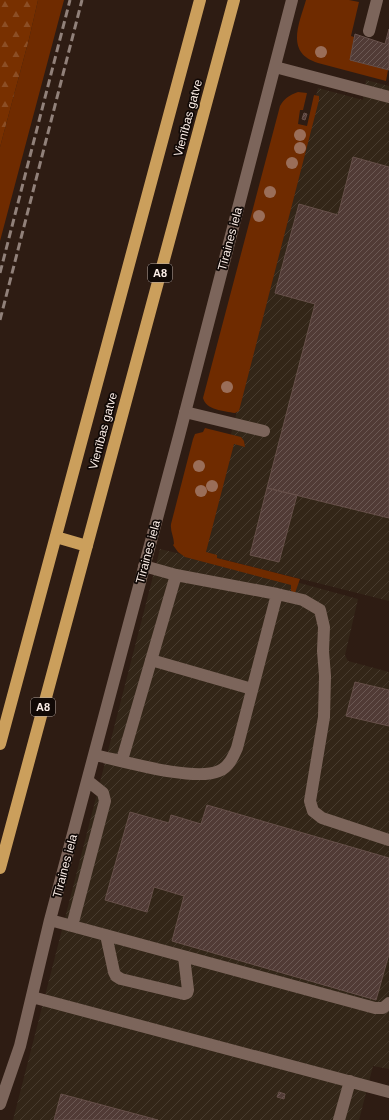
<svg xmlns="http://www.w3.org/2000/svg" width="389" height="1120" viewBox="0 0 389 1120" font-family="Arial,sans-serif">
	<defs>
		<pattern id="industrial-furrows" width="10" height="10" patternUnits="userSpaceOnUse"><rect width="10" height="10" fill="#332618"/><path d="M-1 1l2-2M0 10L10 0M9 11l2-2" fill="none" stroke="#473b2e"/></pattern>
		<pattern id="forest-firs" width="22" height="20" patternUnits="userSpaceOnUse"><rect width="22" height="20" fill="#783000"/><path d="M5 1l3.5 6h-7zM16 11l3.5 6h-7z" fill="#8c4e25"/></pattern>
		<pattern id="building-hatch" width="6" height="6" patternUnits="userSpaceOnUse"><rect width="6" height="6" fill="#513b36"/><path d="M-1 1l2-2M0 6l6-6M5 7l2-2" fill="none" stroke="#6b5853"/></pattern>
	</defs>
	<rect width="100%" height="100%" fill="#2e1c13"/>
	<path fill="url(#industrial-furrows)" d="M366,80L389,86V601L199,553L234,423L318,88L363,100Z
		M160,549L296,582L358,599L345,655L348,661L389,672V1069L373,1066L359,1120H13Z"/>
	<path fill="#6f2b00" d="M38,0H64L0,241V147L29,39Z
		M306,0H349L359,2L351,36L354,37L350,60L388,70L386,81L318,63C285,53 299,24 306,0Z
		M298,92L307,93L303,110H300L298,124L307,126L314,95L319,96V100L239,411L235,413C224,411 206,410 203,398L280,106C284,99 289,95 298,92Z
		M205,428L241,437L244,441L245,447L234,444L206,552L217,555V558L300,579L295,593L291,591V585L185,557L178,552L173,545L174,544C174,537 170,531 171,524L193,439L195,434L203,432Z"/>
	<path fill="url(#forest-firs)" d="M0,0H38L29,39L0,147Z"/>
	<path fill="url(#building-hatch)" stroke="#67504a" d="M389,29V70L350,60L355,34L385,44Z
		M304,113L307,114L305,120L302,119Z
		M353,157L389,167V518L267,488L315,304L275,293L299,204L338,215Z
		M267,488L297,495L279,562L250,555Z
		M355,682L389,690V726L346,716Z
		M207,805L389,858V954L376,1000L172,941L184,896L154,887L147,912L105,900L130,812L169,823L171,815L201,824Z
		M279,1092L285,1094L284,1099L277,1097Z
		M61,1094L158,1120H54Z"/>
	<g fill="none" stroke-linecap="round" stroke-linejoin="round">
		<path stroke="#7c655b" stroke-width="12" d="M369,31L377,0
			M275,67L389,97
			M185,412L264,431
			M277,594L303,600L320,610L324,627L323,651L325,676L324,717L310,801L313,811L322,818L389,840
			M151,660L252,689
			M95,755C123,761 194,782 219,771C229,767 233,757 237,748L277,594L176,575L144,566
			M122,760L176,575
			M50,920L375,1008H383L389,1003
			M72,926L105,801L103,793L88,781
			M106,935L114,972L116,976L121,979L184,994L187,993L188,990L184,957
			M32,997L389,1092
			M0,1104L20,1046L50,920L179,436L292,0
			M339,1120L350,1081"/>
		<path stroke="#cb9f5c" stroke-width="12" d="M56,537L87,546
			M0,744L200,0
			M0,868L234,0"/>
		<path stroke="#91817a" stroke-width="3" stroke-dasharray="8 4" stroke-linecap="butt" d="M0,273L70,0
			M0,320L82,0"/>
	</g>
	<g fill="#9a6e59">
		<circle cx="321" cy="52" r="6"/>
		<circle cx="300" cy="135" r="6"/>
		<circle cx="300" cy="148" r="6"/>
		<circle cx="292" cy="163" r="6"/>
		<circle cx="270" cy="192" r="6"/>
		<circle cx="259" cy="216" r="6"/>
		<circle cx="227" cy="387" r="6"/>
		<circle cx="199" cy="466" r="6"/>
		<circle cx="212" cy="486" r="6"/>
		<circle cx="201" cy="491" r="6"/>
	</g>
	<g text-anchor="middle" dominant-baseline="central" stroke-width="3.5" stroke-linejoin="round" paint-order="stroke">
		<g fill="#110906" stroke="#b4a8a3" stroke-width="1">
			<rect x="148" y="264" width="24" height="18" rx="3"/>
			<rect x="31" y="698" width="24" height="18" rx="3"/>
		</g>
		<g font-size="11" font-weight="bold" fill="#faece6">
			<text x="160" y="273">A8</text>
			<text x="43" y="707">A8</text>
		</g>
		<g font-size="12" fill="#faece6" stroke="#110906">
			<text transform="translate(188 118) rotate(-75)">Vienības gatve</text>
			<text transform="translate(230 239) rotate(-75)">Tīraines iela</text>
			<text transform="translate(103 431) rotate(-75)">Vienības gatve</text>
			<text transform="translate(148 552) rotate(-75)">Tīraines iela</text>
			<text transform="translate(65 866) rotate(-75)">Tīraines iela</text>
		</g>
	</g>
</svg>
